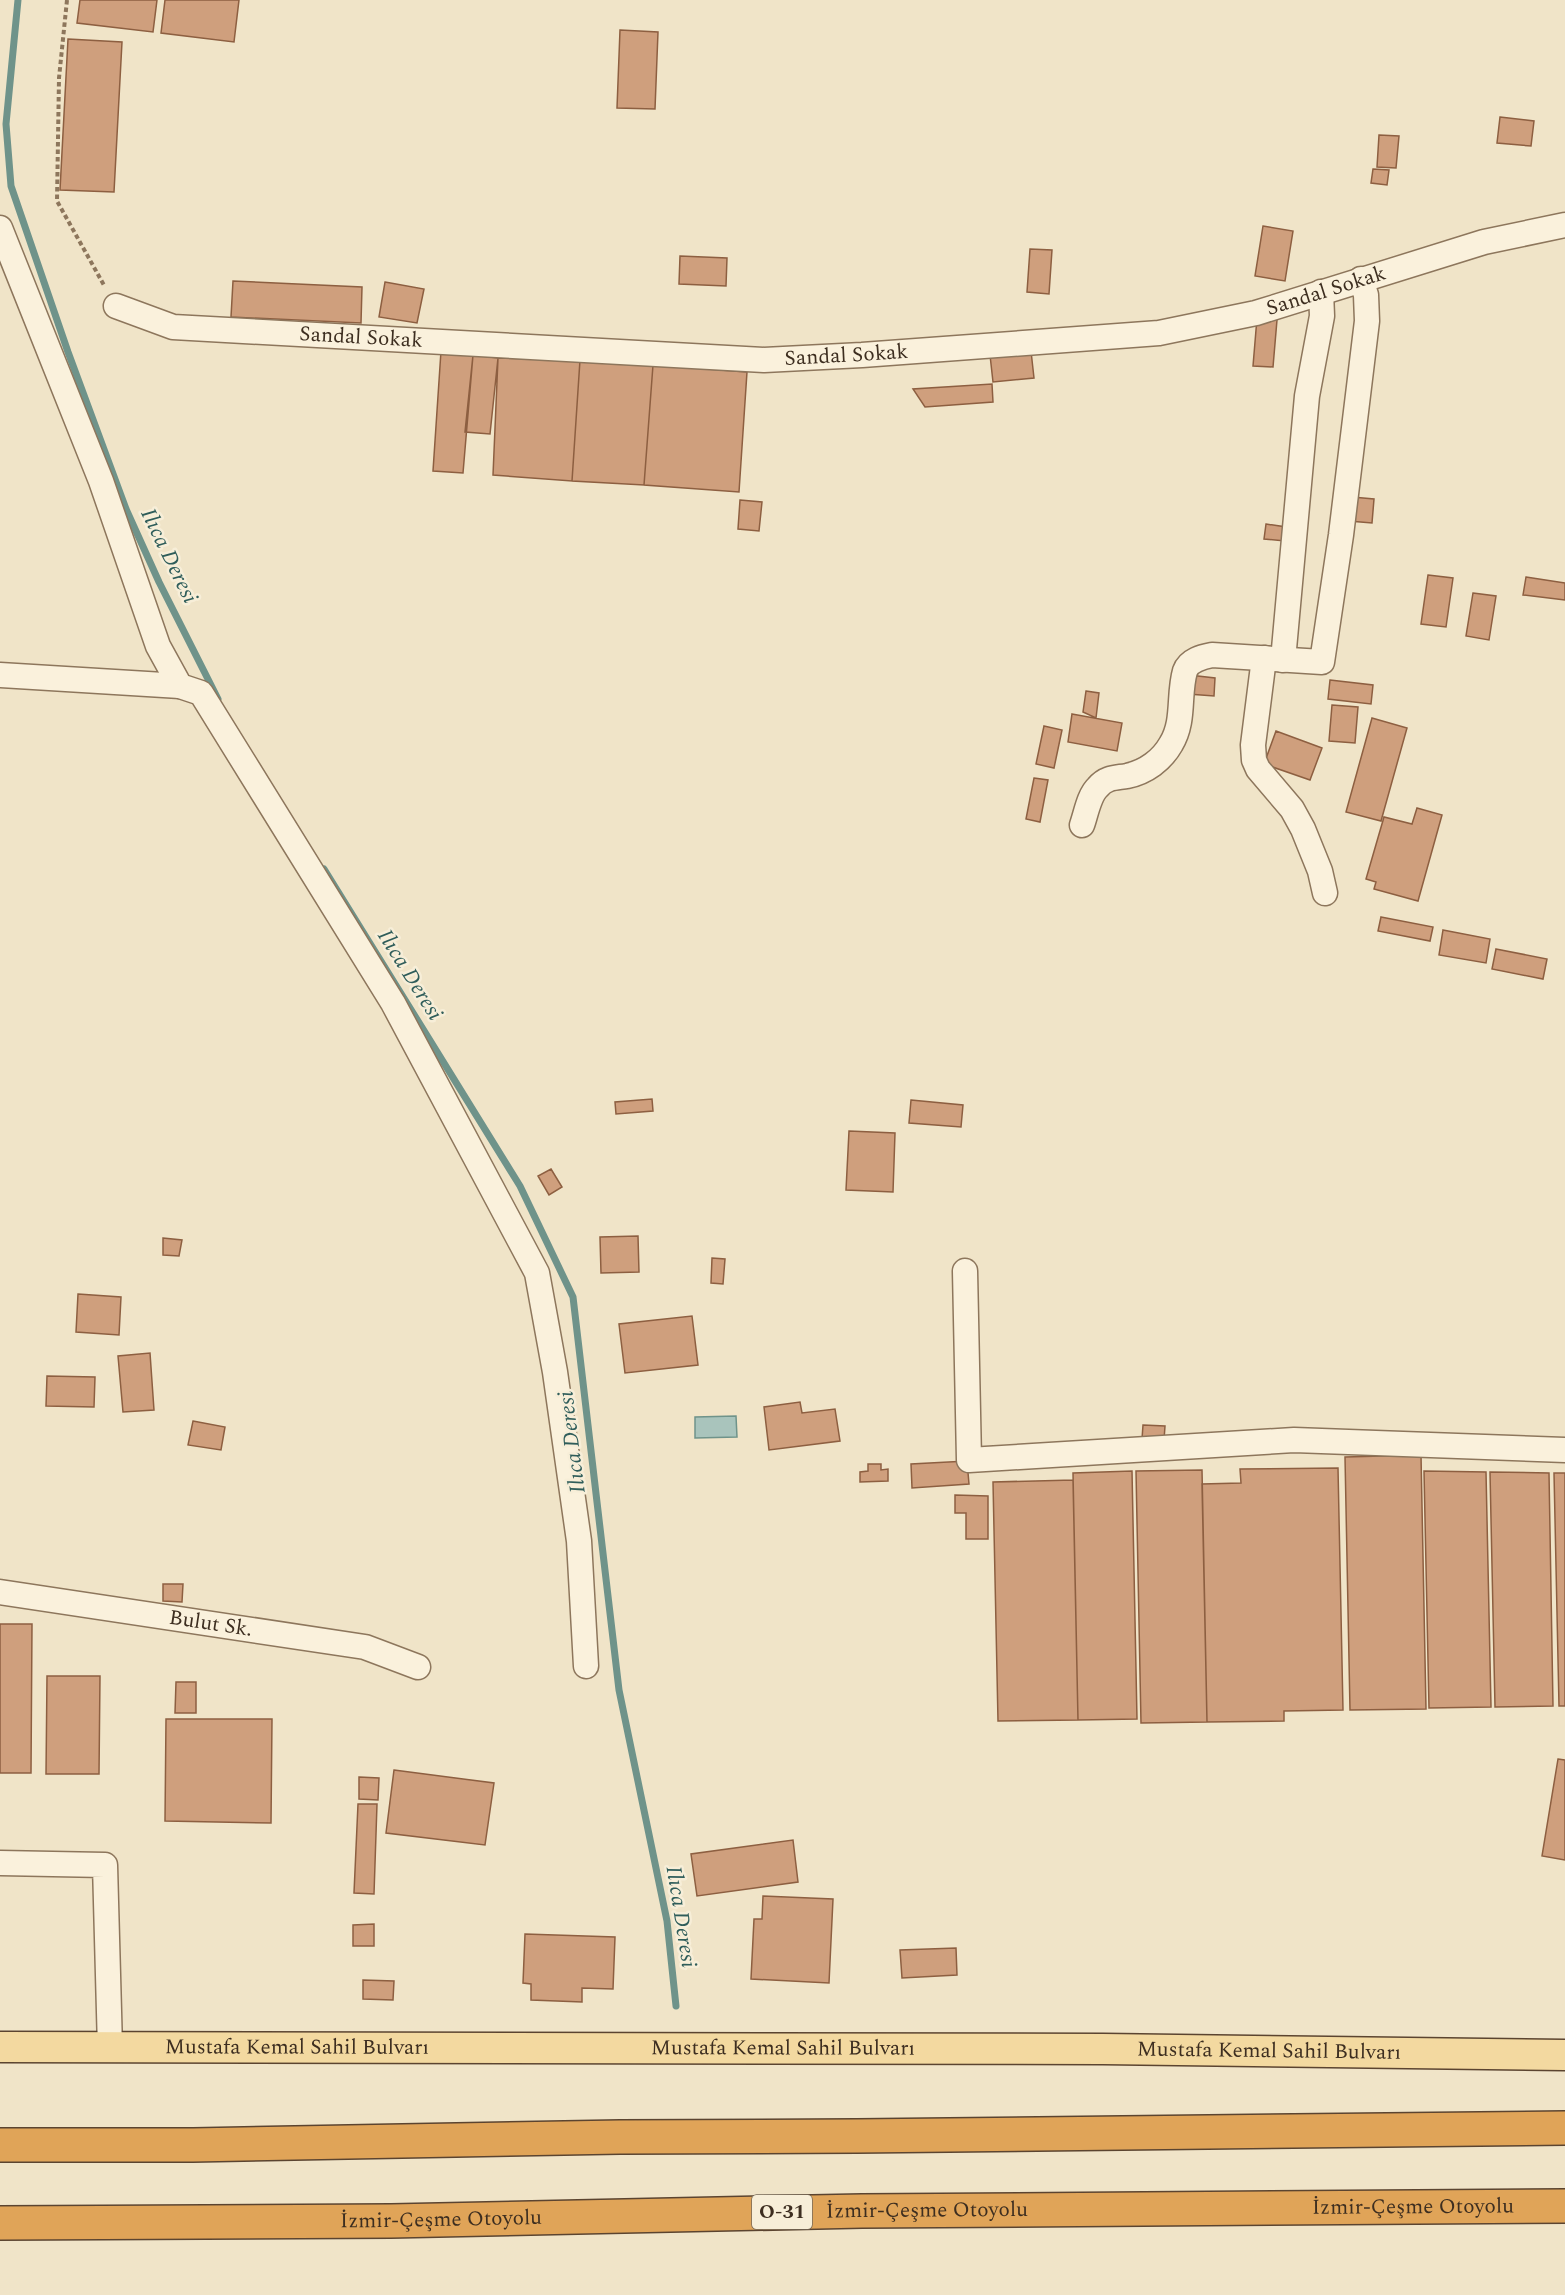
<svg xmlns="http://www.w3.org/2000/svg" width="1565" height="2295" viewBox="0 0 1565 2295" font-family="Spectral,serif">
	<rect width="100%" height="100%" fill="#f0e4c8"/>
	<path fill="#a9c4bc" stroke="#6f938a" stroke-width="1.5" d="M736,1416L737,1437L695,1438V1417Z"/>
	<g fill="none" stroke-linecap="round" stroke-linejoin="round">
		<path stroke="#6f938a" stroke-width="7" d="M18,0L6,124L11,186L68,352L126,509L159,582L218,699
			M324,869L520,1186L573,1297L619,1690L667,1921L676,2006"/>
	</g>
	<path fill="#cf9f7d" stroke="#8d5f41" stroke-width="1.5" d="M80,0H157L153,32L77,23Z
		M165,0H239L234,42L161,33Z
		M620,30L658,32L655,109L617,108Z
		M68,39L122,42L114,192L60,190Z
		M1500,117L1534,121L1531,146L1497,143Z
		M1379,135L1399,136L1396,168L1377,167Z
		M1373,169L1389,170L1387,185L1371,183Z
		M1263,226L1293,231L1285,281L1255,276Z
		M1030,249L1052,250L1049,294L1027,292Z
		M680,256L727,258L726,286L679,284Z
		M233,281L362,287L361,323L231,317Z
		M385,282L424,289L417,323L379,317Z
		M1257,318L1277,320L1273,367L1253,366Z
		M441,351L473,355L463,473L433,471Z
		M1031,351L1034,378L993,382L990,355Z
		M473,355L498,358L490,434L465,432Z
		M498,358L580,360L572,481L493,475Z
		M580,360L653,365L644,485L572,481Z
		M653,365L747,372L739,492L644,485Z
		M992,384L993,402L925,407L913,389Z
		M1352,497L1374,499L1372,523L1349,521Z
		M740,500L762,502L759,531L738,529Z
		M1266,524L1286,527L1285,541L1264,539Z
		M1428,575L1453,578L1446,627L1421,624Z
		M1526,577L1565,583V600L1523,595Z
		M1473,593L1496,596L1489,640L1466,636Z
		M1189,675L1215,678L1214,696L1188,694Z
		M1330,680L1373,685L1371,704L1328,699Z
		M1086,691L1099,693L1096,718L1083,712Z
		M1332,705L1358,707L1355,743L1329,741Z
		M1072,714L1122,723L1117,751L1068,742Z
		M1372,718L1407,728L1381,821L1346,812Z
		M1044,726L1062,730L1054,768L1036,764Z
		M1276,731L1322,748L1310,780L1264,764Z
		M1034,778L1048,780L1040,822L1026,819Z
		M1417,808L1442,815L1418,901L1374,889L1376,882L1366,879L1384,817L1412,824Z
		M1381,917L1433,927L1430,941L1378,931Z
		M1443,930L1490,939L1486,963L1439,955Z
		M1496,949L1547,959L1543,979L1492,969Z
		M652,1099L653,1111L616,1114L615,1102Z
		M911,1100L963,1105L961,1127L909,1123Z
		M849,1131L895,1133L893,1192L846,1190Z
		M551,1169L562,1187L549,1195L538,1176Z
		M638,1236L639,1272L601,1273L600,1237Z
		M163,1238L182,1240L179,1256L163,1255Z
		M712,1258L725,1259L723,1284L711,1283Z
		M78,1294L121,1297L119,1335L76,1332Z
		M692,1316L698,1365L625,1373L619,1324Z
		M150,1353L154,1410L123,1412L118,1356Z
		M47,1376L95,1377L94,1407L46,1406Z
		M800,1402L802,1413L835,1409L840,1441L769,1450L764,1407Z
		M193,1421L225,1427L221,1450L188,1445Z
		M1143,1425L1165,1426L1164,1440L1142,1439Z
		M1421,1455L1426,1709L1350,1710L1345,1457Z
		M967,1461L969,1484L912,1488L911,1464Z
		M868,1464H881V1470L888,1469V1481L860,1482V1472L868,1471Z
		M1338,1468L1343,1710L1284,1711V1721L1207,1722L1202,1484L1241,1483L1240,1469Z
		M1202,1470L1207,1722L1141,1723L1136,1471Z
		M1132,1471L1137,1719L1078,1720L1073,1473Z
		M1424,1471L1486,1472L1491,1707L1429,1708Z
		M1490,1472L1549,1473L1553,1706L1495,1707Z
		M1554,1473H1565V1706H1559Z
		M1073,1480L1078,1720L998,1721L993,1482Z
		M955,1495L988,1496V1539H966V1513H955Z
		M163,1584H183L182,1602L163,1601Z
		M0,1624H32L31,1773H0Z
		M47,1676H100L99,1774H46Z
		M176,1682H196V1713H175Z
		M166,1719H272L271,1823L165,1821Z
		M1558,1759L1565,1760V1860L1542,1856Z
		M394,1770L494,1783L485,1845L386,1833Z
		M359,1777L379,1778L378,1800L359,1799Z
		M358,1804H377L374,1894L354,1893Z
		M793,1840L798,1882L697,1896L691,1854Z
		M763,1896L833,1899L829,1983L751,1979L754,1919H762Z
		M374,1924V1946H353V1925Z
		M525,1934L615,1937L613,1989L582,1988V2002L531,2000V1984L523,1983Z
		M956,1948L957,1975L902,1978L900,1950Z
		M363,1980L394,1981L393,2000L363,1999Z"/>
	<g fill="none" stroke-linecap="round" stroke-linejoin="round">
		<defs>
			<g id="minor">
				<path d="M0,228L101,481L158,646L180,686L201,693L393,1003L537,1273L555,1372L579,1541L586,1666"/>
				<path id="s1" d="M116,306L173,327L764,360L862,355L1159,333L1256,313L1484,242L1565,225"/>
				<path d="M1264,658L1253,745L1254,760L1258,769L1292,809L1303,829L1320,871L1325,893"/>
				<path d="M1283,660L1307,396L1322,316L1321,292"/>
				<path d="M0,675L180,686"/>
				<path d="M1082,825C1086,814 1089,795 1098,787C1106,777 1116,778 1127,776C1146,772 1162,760 1171,744C1185,721 1178,695 1185,671C1189,660 1202,657 1212,655L1322,662L1341,535L1367,321L1366,295L1361,279"/>
				<path d="M965,1271L969,1460L1294,1440L1565,1450"/>
				<path id="s2" d="M0,1592L365,1647L418,1667"/>
				<path d="M0,1863L105,1865L110,2048"/>
			</g>
			<g id="major">
				<path id="s3" d="M0,2047L1103,2049L1565,2055"/>
			</g>
			<g id="highway">
				<path d="M0,2145H193L620,2137L857,2136L1565,2128"/>
				<path id="s4" d="M0,2223L391,2221L862,2211L1565,2206"/>
			</g>
		</defs>
		<use href="#minor" stroke="#8d765c" stroke-width="27"/>
		<use href="#major" stroke="#5b4430" stroke-width="33"/>
		<use href="#highway" stroke="#5b4430" stroke-width="36"/>
		<path stroke="#8d765c" stroke-width="4" stroke-dasharray="4.5 3" stroke-linecap="butt" d="M67,0L59,78L57,201L105,287"/>
		<use href="#minor" stroke="#faf1dc" stroke-width="24"/>
		<use href="#major" stroke="#f3d9a0" stroke-width="30"/>
		<use href="#highway" stroke="#e0a458" stroke-width="33"/>
	</g>
	<g text-anchor="middle" dominant-baseline="central" stroke-width="5" stroke-linejoin="round" paint-order="stroke">
		<rect fill="#f7eed8" stroke="#756857" stroke-width="1.5" x="752" y="2195" width="60" height="34" rx="4.5"/>
		<g font-size="20" font-weight="bold" fill="#3d2e20">
			<text x="782" y="2212">O-31</text>
		</g>
		<g font-size="21" fill="#3d2e20" stroke="#f7eed8">
			<text stroke="none"><textPath href="#s1" startOffset="1221">Sandal Sokak</textPath></text>
			<text stroke="none"><textPath href="#s1" startOffset="249">Sandal Sokak</textPath></text>
			<text stroke="none"><textPath href="#s1" startOffset="735">Sandal Sokak</textPath></text>
			<text stroke="none"><textPath href="#s2" startOffset="213">Bulut Sk.</textPath></text>
			<text stroke="none"><textPath href="#s3" startOffset="297">Mustafa Kemal Sahil Bulvarı</textPath></text>
			<text stroke="none"><textPath href="#s3" startOffset="783">Mustafa Kemal Sahil Bulvarı</textPath></text>
			<text stroke="none"><textPath href="#s3" startOffset="1269">Mustafa Kemal Sahil Bulvarı</textPath></text>
			<text stroke="none"><textPath href="#s4" startOffset="1413">İzmir-Çeşme Otoyolu</textPath></text>
			<text stroke="none"><textPath href="#s4" startOffset="927">İzmir-Çeşme Otoyolu</textPath></text>
			<text stroke="none"><textPath href="#s4" startOffset="441">İzmir-Çeşme Otoyolu</textPath></text>
		</g>
		<g font-size="22" font-style="italic" fill="#2f5d5a" stroke="#f7eed8">
			<text transform="translate(169 556) rotate(64)">Ilıca Deresi</text>
			<text transform="translate(410 975) rotate(58)">Ilıca Deresi</text>
			<text transform="translate(572 1442) rotate(-97)">Ilıca Deresi</text>
			<text transform="translate(681 1917) rotate(81)">Ilıca Deresi</text>
		</g>
	</g>
</svg>
